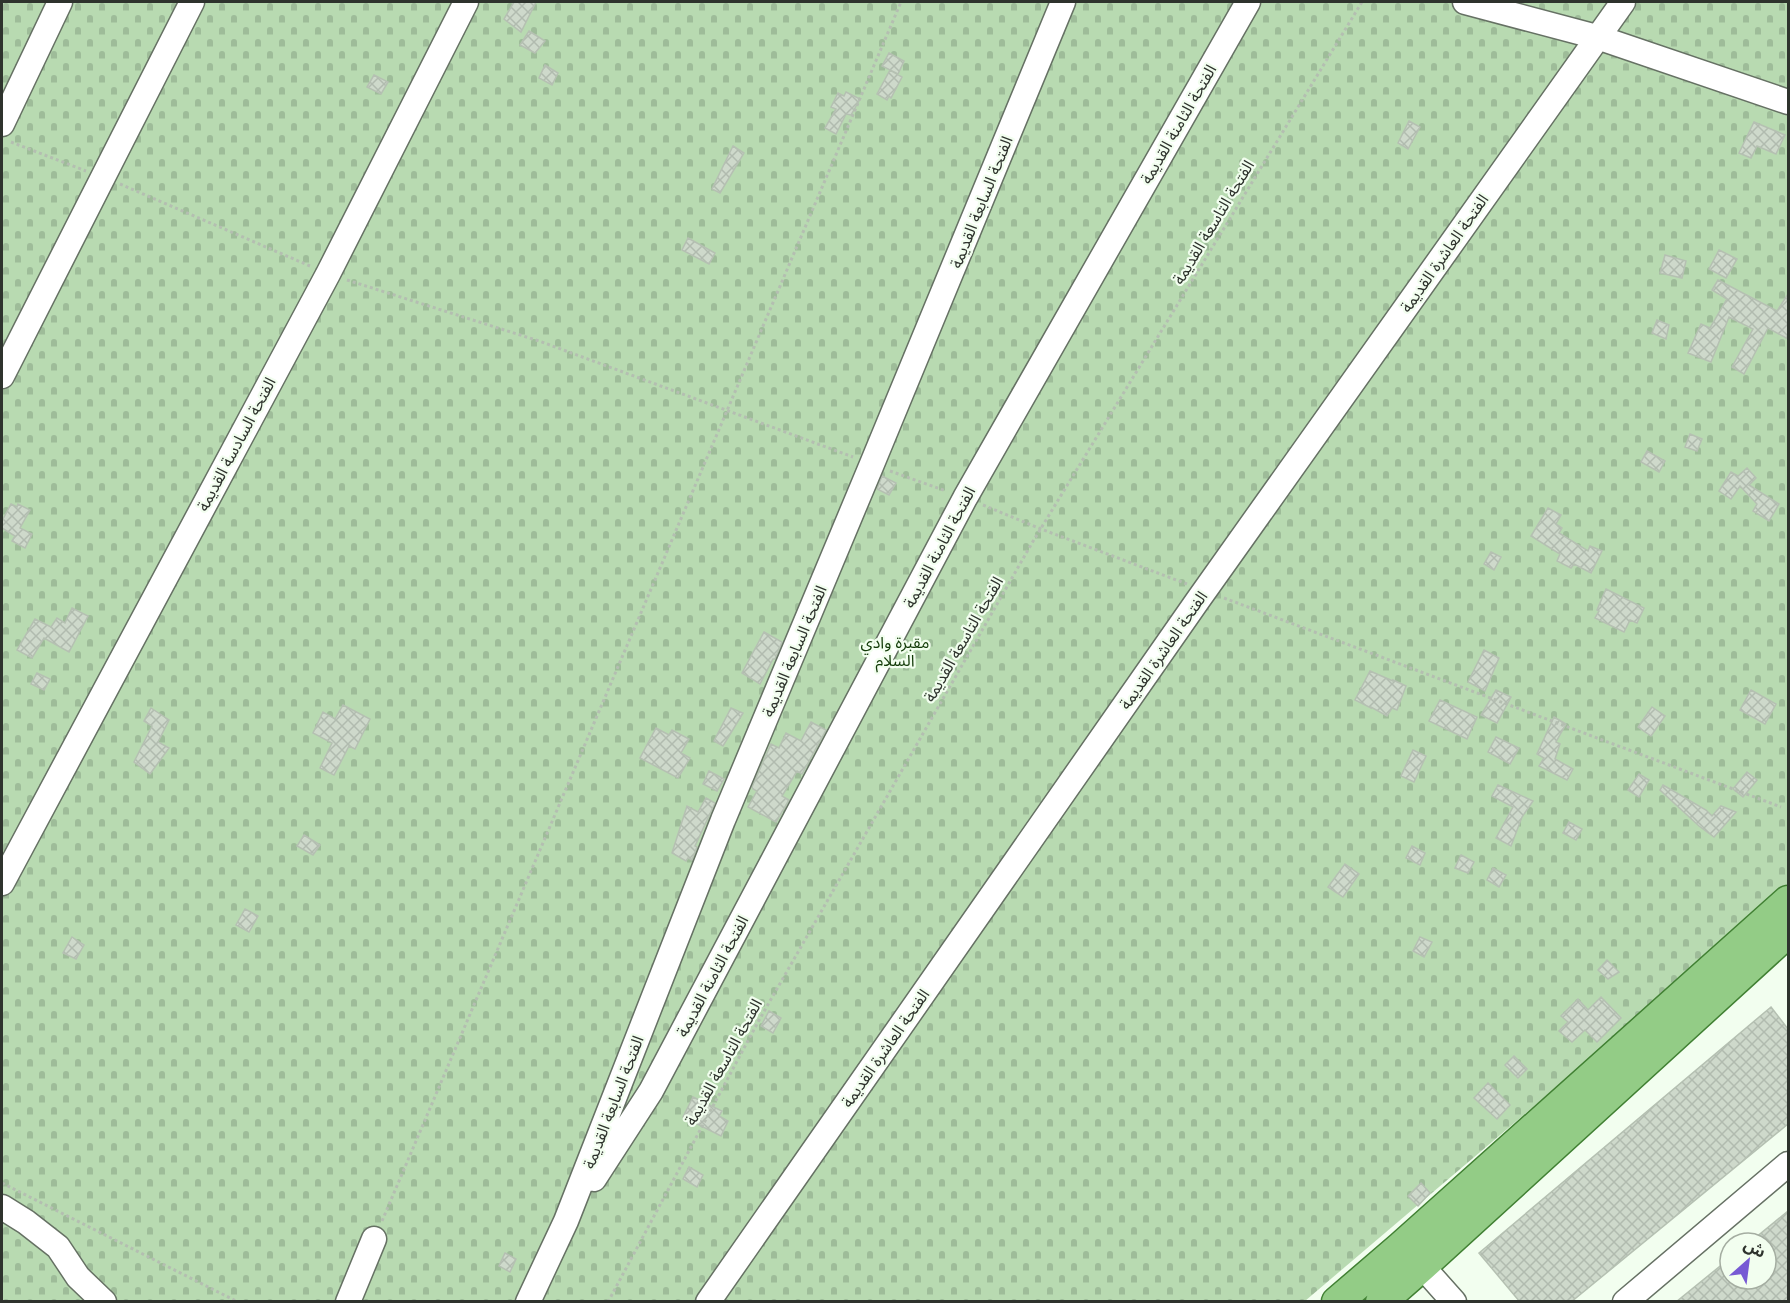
<svg xmlns="http://www.w3.org/2000/svg" width="1790" height="1303" viewBox="0 0 1790 1303" font-family="'Noto Sans','Noto Sans Arabic',sans-serif">
	<defs>
		<pattern id="cemetery-stones" width="16" height="16" patternUnits="userSpaceOnUse" patternTransform="scale(1.5)"><rect width="16" height="16" fill="#b8dab1"/><path d="M2 7V4a2 2 0 0 1 4 0v3zM10 15v-3a2 2 0 0 1 4 0v3z" fill="#9ebc99"/></pattern>
		<pattern id="building-cross-hatch" width="8" height="8" patternUnits="userSpaceOnUse" patternTransform="scale(1.5)"><rect width="8" height="8" fill="#ced9cb"/><path d="M0 0l8 8M0 8l8-8" fill="none" stroke="#b1bbaf"/></pattern>
	</defs>
	<rect width="100%" height="100%" fill="#f2feef"/>
	<path fill="url(#cemetery-stones)" d="M2,2H1788V890L1305,1301L2,1302Z"/>
	<path fill="url(#building-cross-hatch)" stroke="#b5c0b2" stroke-width="1.5" d="M514,2H536L521,32L504,19Z
		M529,31L545,41L535,53L520,45Z
		M889,53L904,61L898,74L882,66Z
		M545,65L558,73L552,85L539,78Z
		M890,70L902,77L891,98L889,96L887,100L877,94Z
		M374,75L388,82L381,94L367,87Z
		M846,92L860,99L851,115L846,114L836,134L825,128L836,109L831,107L838,93L844,96Z
		M1409,121L1420,127L1408,149L1398,143Z
		M1754,122L1785,135L1776,154L1757,146L1751,158L1739,153Z
		M733,146L744,153L720,193L712,189Z
		M688,238L715,253L709,264L682,250Z
		M1719,250L1737,259L1726,278L1709,269Z
		M1665,255L1686,261L1682,278L1660,273Z
		M1718,280L1777,311L1788,294V339L1768,328L1744,374L1732,367L1753,329L1729,317L1711,362L1688,353L1701,324L1710,328L1727,299L1712,290Z
		M1657,320L1669,325L1666,339L1652,333Z
		M1690,434L1702,439L1697,451L1685,447Z
		M1647,451L1665,461L1659,472L1641,462Z
		M1747,468L1756,478L1749,485L1779,504L1769,521L1753,511L1757,504L1740,486L1731,499L1719,491L1731,472L1738,476Z
		M882,476L896,483L889,495L877,489Z
		M11,504L17,507L18,504L30,510L20,528L32,534L25,548L12,541L15,536L2,528V521Z
		M1548,508L1561,515L1556,524L1562,528L1559,533L1588,551L1590,546L1602,551L1591,573L1574,564L1571,568L1557,561L1560,554L1531,536Z
		M1491,552L1501,557L1494,570L1484,564Z
		M1606,589L1644,608L1637,623L1630,620L1624,632L1595,618L1599,611L1597,610Z
		M72,608L88,616L69,652L44,638L32,658L17,650L35,619L51,627L57,618L65,623Z
		M764,632L782,642L775,659H773L760,684L742,673Z
		M1484,650L1499,658L1485,691L1468,682Z
		M1370,671L1393,681V680L1406,686L1397,710L1392,708L1387,716L1371,707V708L1355,700Z
		M37,673L50,679L44,690L31,684Z
		M1496,690L1511,697L1497,723L1481,715Z
		M1751,690L1776,704L1765,724L1740,710Z
		M1440,700L1477,717L1467,739L1429,721Z
		M343,705L370,719L355,749L349,746L334,775L320,768L332,743L313,733L323,712L335,719Z
		M1652,707L1665,716L1651,736L1638,727Z
		M151,708L169,720L158,742L169,748L150,774L134,762L152,726L144,721Z
		M731,708L743,713L723,746L714,741Z
		M1554,717L1566,724L1556,742L1560,744L1555,759L1573,769L1567,780L1539,766L1544,758L1537,754Z
		M811,722L826,730L802,774L797,771L782,796L789,800L776,822L748,807L757,791L753,789L752,787L771,744L779,748L786,733L801,741Z
		M656,728L669,735L672,730L689,739L681,753L690,758L678,778L640,758Z
		M1496,737L1519,748L1510,764L1488,752Z
		M1413,750L1426,756L1414,782L1401,776Z
		M709,771L724,779L717,791L703,784Z
		M1747,772L1757,780L1743,797L1733,789Z
		M1639,774L1649,780L1639,797L1628,790Z
		M1498,785L1533,801L1522,817L1511,846L1496,838L1513,807L1492,796Z
		M1663,785L1706,810L1712,816L1721,806L1736,812L1714,837L1699,826L1660,790Z
		M706,798L715,803L695,846L697,847L692,860L688,858L686,861L672,853L687,806L698,812Z
		M1569,822L1582,829L1576,840L1563,833Z
		M304,835L320,845L313,855L297,846Z
		M1412,846L1425,853L1420,865L1406,858Z
		M1461,855L1474,862L1468,873L1455,868Z
		M1345,864L1359,874L1343,897L1328,887Z
		M1493,868L1506,875L1499,887L1487,880Z
		M245,909L258,916L249,932L236,925Z
		M72,937L84,945L76,959L63,953Z
		M1420,937L1432,942L1424,957L1413,951Z
		M1607,960L1619,972L1608,979L1598,970Z
		M1601,997L1621,1018L1597,1042L1585,1030L1572,1042L1559,1031L1568,1022L1561,1016L1578,999L1588,1010Z
		M1771,1007L1788,1029V1124L1571,1302H1520L1479,1253Z
		M769,1011L781,1018L773,1033L761,1026Z
		M1514,1056L1527,1069L1518,1078L1505,1065Z
		M1488,1083L1510,1105L1497,1119L1474,1098Z
		M693,1097L722,1111L719,1116L728,1121L721,1136L683,1117Z
		M689,1167L703,1175L697,1187L683,1179Z
		M1421,1183L1430,1193L1418,1206L1408,1196Z
		M1788,1211V1302H1676L1730,1258V1279H1766V1243H1749Z
		M505,1253L516,1259L510,1272L499,1266Z"/>
	<g fill="none" stroke-linecap="round" stroke-linejoin="round">
		<defs>
			<path id="minor" d="M1465,2L1597,37L1788,102
				M2,124L60,2
				M2,376L192,2
				M2,883L328,274L466,2
				M594,1179L651,1091L965,498L1248,2
				M2,1207L26,1222L58,1247L78,1277L104,1302
				M1422,1266L1454,1302
				M348,1302L374,1239
				M528,1302L566,1221L723,820L872,464L1063,2
				M708,1302L1198,600L1623,2
				M1625,1302L1788,1164"/>
			<path id="major" d="M1337,1302L1401,1247L1788,901
				M1381,1302L1422,1266L1788,932"/>
		</defs>
		<use href="#minor" stroke="#667164" stroke-width="27"/>
		<use href="#major" stroke="#418033" stroke-width="33"/>
		<path stroke="#b4beb1" stroke-width="3" stroke-dasharray="3 3" stroke-linecap="butt" d="M11,142L86,171
			M120,184L310,266
			M347,280L539,341L853,457
			M890,471L946,491
			M983,505L1041,529L1187,584
			M1224,598L1781,807
			M2,1183L238,1302
			M382,1221L901,2
			M608,1302L758,1022L1032,543L1362,2"/>
		<use href="#minor" stroke="#fff" stroke-width="24"/>
		<use href="#major" stroke="#93cc86" stroke-width="30"/>
	</g>
	<g text-anchor="middle" dominant-baseline="central" stroke-width="4.5" stroke-linejoin="round" paint-order="stroke">
		<g font-size="16" fill="#2e332d" stroke="#f2feef">
			<text transform="translate(1178 124) rotate(-60)">الفتحة الثامنة القديمة</text>
			<text transform="translate(981 202) rotate(-68)">الفتحة السابعة القديمة</text>
			<text transform="translate(1213 222) rotate(-59)">الفتحة التاسعة القديمة</text>
			<text transform="translate(1444 253) rotate(-55)">الفتحة العاشرة القديمة</text>
			<text transform="translate(236 444) rotate(-62)">الفتحة السادسة القديمة</text>
			<text transform="translate(939 547) rotate(-62)">الفتحة الثامنة القديمة</text>
			<text transform="translate(963 639) rotate(-60)">الفتحة التاسعة القديمة</text>
			<text transform="translate(1163 650) rotate(-55)">الفتحة العاشرة القديمة</text>
			<text transform="translate(794 651) rotate(-67)">الفتحة السابعة القديمة</text>
			<text transform="translate(712 976) rotate(-62)">الفتحة الثامنة القديمة</text>
			<text transform="translate(885 1048) rotate(-55)">الفتحة العاشرة القديمة</text>
			<text transform="translate(723 1062) rotate(-61)">الفتحة التاسعة القديمة</text>
			<text transform="translate(613 1102) rotate(-69)">الفتحة السابعة القديمة</text>
		</g>
		<g font-size="16" fill="#113a07" stroke="#f2feef">
			<text x="895" y="642">مقبرة وادي<tspan x="895" dy="18">السلام</tspan></text>
		</g>
	</g>
	<rect width="1790" height="1303" fill="none" stroke="#2e332d" stroke-width="6"/>
	<g transform="translate(1748 1261) rotate(28)"><circle r="28" fill="#f2feef" stroke="#a4ada1" stroke-width="1.5"/>
	<path d="M0-4.5L10 22L0 15L-10 22Z" fill="#775ad4"/>
	<text y="-9" font-size="16" font-weight="bold" text-anchor="middle" fill="#2e332d">ش</text>
	</g>
</svg>
